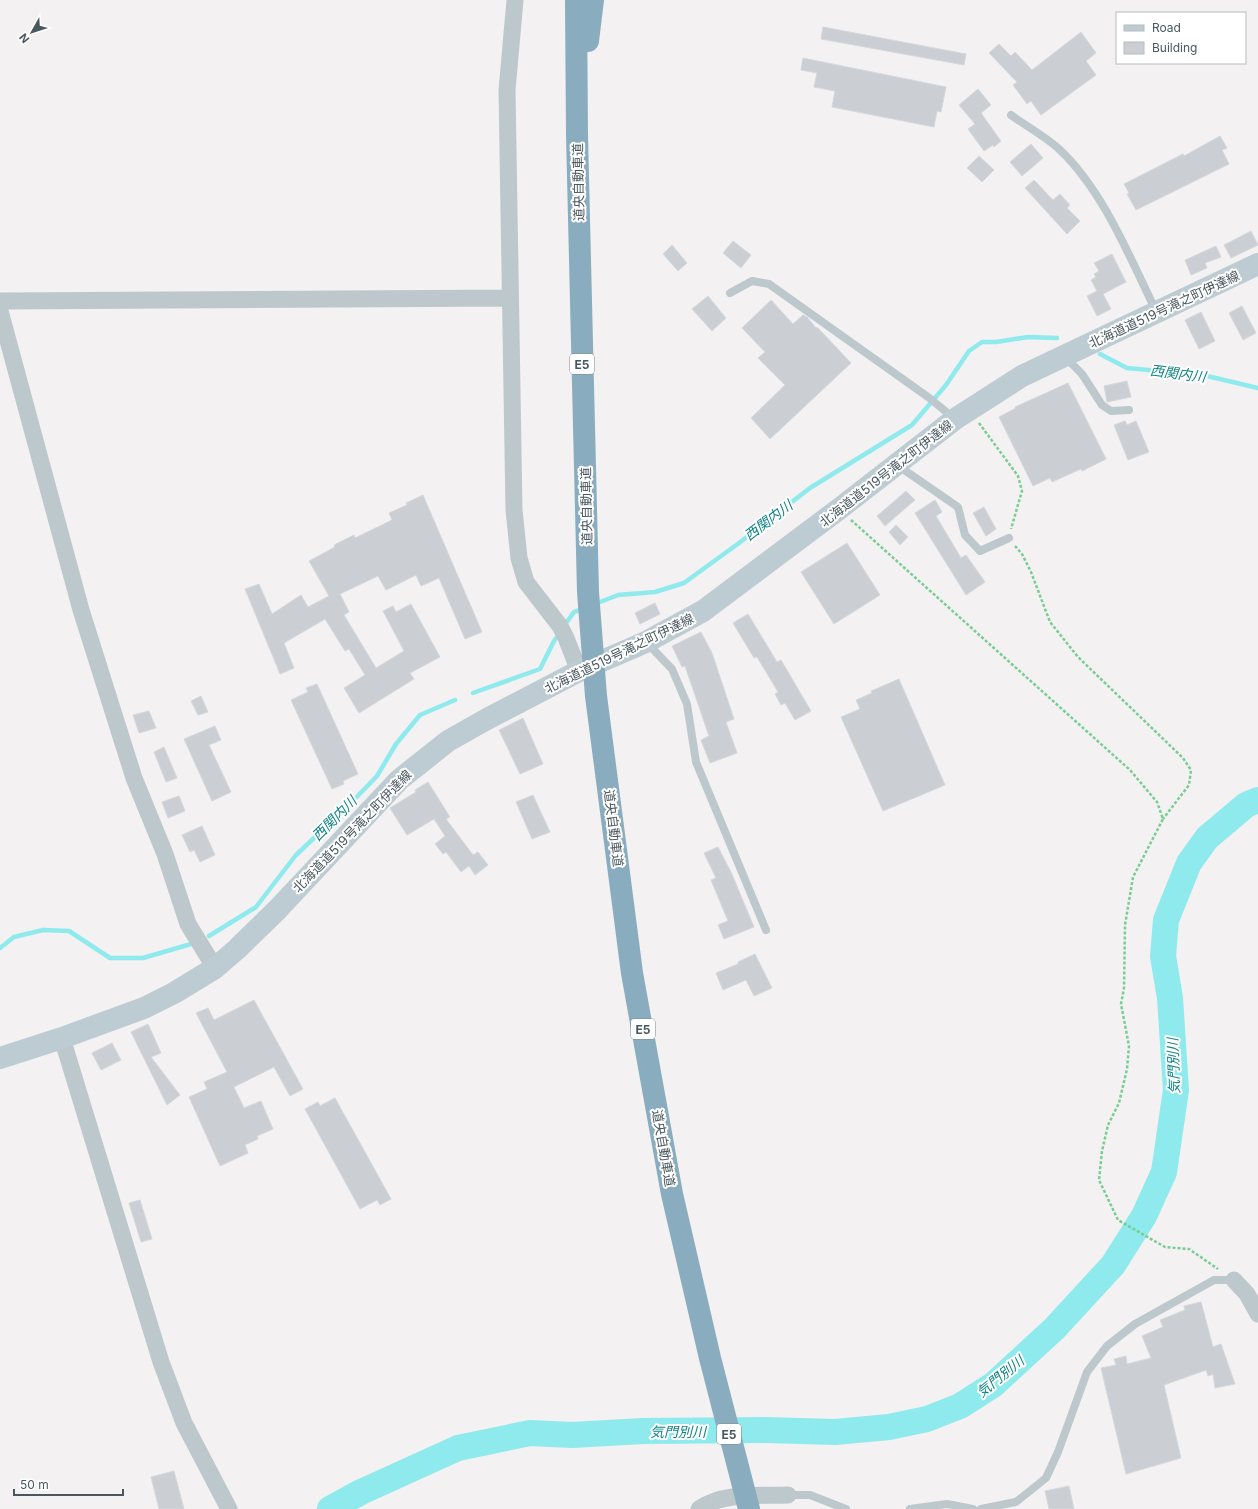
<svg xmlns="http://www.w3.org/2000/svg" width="1258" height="1509" viewBox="0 0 1258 1509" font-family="Inter,'Noto Sans JP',sans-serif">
	<rect width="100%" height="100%" fill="#f3f1f1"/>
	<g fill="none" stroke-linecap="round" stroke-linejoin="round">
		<path stroke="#8eeaec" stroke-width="4.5" d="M1100,354L1127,368L1203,375L1258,388
			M595,604L618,595L655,592L684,583L739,543L810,488L912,425L946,385L969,351L982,342H996L1028,337L1057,338
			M564,626L574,612L582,609
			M473,693L540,669L554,641L560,633
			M209,936L256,907L296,855L347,807L377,776L396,744L420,715L455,700
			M0,948L14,937L43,930L69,931L110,958H143L191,944"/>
		<path stroke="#8eeaec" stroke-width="26" d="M330,1509L361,1492L458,1448L530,1433L572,1435L643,1431L765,1430L835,1432L889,1427L927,1419L960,1406L993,1385L1054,1329L1113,1265L1144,1216L1164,1172L1176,1090L1170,998L1163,956L1166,920L1189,863L1207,838L1246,805L1258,800"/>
	</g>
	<path fill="#cbcfd3" stroke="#d5d8dc" d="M823,27L966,54L964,65L821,39Z
		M1081,32L1096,53L1086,61L1096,75L1041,115L1031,101L1027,104L1013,85L1017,82L989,53L999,44L1011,56L1015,52L1032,70Z
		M803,58L946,87L941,112L937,111L934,127L832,107L835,91L814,87L817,73L801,70Z
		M978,89L991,105L981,113L1001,141L994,147L993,145L984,151L968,129L975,124L959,105Z
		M1220,136L1227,148L1222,150L1229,164L1136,210L1127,194L1129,193L1124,184L1183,154L1184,156Z
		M1031,144L1043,158L1022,176L1010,162Z
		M979,156L994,170L982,182L967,168Z
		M1034,180L1053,200L1060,194L1070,205L1067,208L1080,221L1067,234L1025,188Z
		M1251,231L1258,245L1231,258L1224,245Z
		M733,241L751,255L741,268L723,253Z
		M672,245L687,263L678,271L663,254Z
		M1216,246L1221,257L1205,263L1207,268L1191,275L1185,260Z
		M1112,254L1126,282L1103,294L1111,309L1097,316L1087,296L1097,291L1091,280L1096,277L1094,274L1099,271L1094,263Z
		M708,296L726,318L712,331L692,309Z
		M771,300L793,324L803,315L807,317L816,328L817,327L851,363L770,439L751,418L785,385L758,358L765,352L742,328Z
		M1242,306L1256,333L1243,340L1229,313Z
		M1201,312L1215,341L1199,349L1185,320Z
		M1127,381L1131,397L1107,402L1104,386Z
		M1068,383L1106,459L1082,471L1081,469L1052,482L1050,478L1033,486L999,417L1016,408L1015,407Z
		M1125,421L1127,425L1136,421L1149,452L1128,460L1114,425Z
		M906,491L915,500L885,526L877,516Z
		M423,495L482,632L465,639L439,578L421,586L416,575L386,590L378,576L340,594L349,612L344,615L376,668L404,651L383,611L393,606L396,612L411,604L440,657L410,673L414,679L359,713L344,688L365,675L349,649L345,651L325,619L284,643L294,668L280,674L245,589L259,584L272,614L301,595L308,607L329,596L309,561L335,547L334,545L354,535L355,538L392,520L389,513L407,505L406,503Z
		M935,500L942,512L936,516L961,558L966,555L985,582L966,595L915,513Z
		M984,507L996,529L986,536L973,513Z
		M896,525L908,537L900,545L889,532Z
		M847,543L880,595L834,624L801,572Z
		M655,603L660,614L640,624L635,613Z
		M748,614L777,662L781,660L811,711L795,720L785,703L781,705L775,694L778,692L757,657L754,658L733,623Z
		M701,632L712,653L734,719L726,722L737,753L710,763L701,740L709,736L685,666L682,667L672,646Z
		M899,679L945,785L883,811L841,717L860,709L856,700L872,693L871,691Z
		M317,684L358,774L343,781L344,784L332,789L291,700L308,692L306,688Z
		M201,696L208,712L198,715L191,701Z
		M149,711L156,728L139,733L133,715Z
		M523,718L543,764L520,774L499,730Z
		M215,726L221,740L209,745L231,792L212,801L184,739Z
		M164,747L177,778L166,782L154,752Z
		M428,782L450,817L446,819L473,855L478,852L488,865L475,875L469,866L461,872L446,852L443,854L435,844L445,836L434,819L407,835L390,808L416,792L415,790Z
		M533,795L550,832L532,839L516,802Z
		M179,796L185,811L168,818L162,802Z
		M202,826L215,855L200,862L194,850L190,852L182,835Z
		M718,847L731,872L754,927L724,939L718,925L728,921L711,880L716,878L704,853Z
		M755,954L772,988L754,996L746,980L723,990L716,973L738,964V962Z
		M254,1000L303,1089L290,1096L274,1067L234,1087L244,1108L261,1101L273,1129L257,1136L258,1139L245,1145L248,1153L220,1166L189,1097L207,1089L204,1082L227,1072L196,1013L208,1008L214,1020Z
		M148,1024L161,1053L151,1057L180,1095L167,1105L131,1032Z
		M112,1043L121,1060L101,1070L92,1053Z
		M335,1098L391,1199L380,1205L377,1200L360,1209L305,1109L318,1102L320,1106Z
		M140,1200L152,1239L141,1242L129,1203Z
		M1201,1302L1213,1347L1221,1344L1235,1384L1215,1388L1213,1374L1208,1376L1206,1370L1164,1385L1181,1458L1126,1474L1101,1368L1116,1365L1114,1359L1126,1356L1127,1364L1151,1358L1142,1336L1163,1327L1160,1320L1185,1310L1184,1306Z
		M174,1471L184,1509H159L151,1477Z
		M1069,1486L1074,1509H1049L1045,1491Z"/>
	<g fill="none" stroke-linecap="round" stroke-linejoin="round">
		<path stroke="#78cd93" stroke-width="2.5" stroke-dasharray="3 2" stroke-linecap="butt" d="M979,423L1018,476L1022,491L1011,529
			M851,520L1130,770L1157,802L1163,819L1133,877L1125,925L1124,988L1121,1004L1129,1046L1127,1069L1119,1103L1108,1125L1102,1151L1099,1180L1118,1220L1165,1247L1189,1249L1218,1269
			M1015,546L1022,554L1031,572L1050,622L1078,657L1183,758L1191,770L1189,785L1163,819"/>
		<path stroke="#bdc8cd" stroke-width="8" d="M1011,115C1026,126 1046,137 1059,149C1103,190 1130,258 1156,311
			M730,293L752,281L769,284L928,397L955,419
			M1065,357L1082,374L1102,405L1111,411L1129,410
			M897,465L958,507L965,535L980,551L1009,538
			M647,643L672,669L687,704L696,762L766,930
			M788,1495H810L846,1509
			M910,1509L947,1504L973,1509
			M981,1509L1016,1502L1046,1478L1058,1452L1087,1372L1107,1346L1135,1324L1214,1280H1234"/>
		<path stroke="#bdc8cd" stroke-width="17" d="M515,0L507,90L514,510L519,558L526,582L560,626L566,638L579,671
			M0,301L510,298
			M0,311L81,610L134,778L165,854L188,924L215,968
			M62,1038L161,1362L184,1423L229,1509
			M1234,1280L1247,1294L1258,1314
			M699,1509C723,1492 759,1496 788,1495"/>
		<path stroke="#bdcbd2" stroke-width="22" d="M0,1058L62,1038L144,1008L174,993L215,968L237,949L277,910L399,780L448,741L487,719L579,671L646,642L703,611L839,509L955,419L1022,376L1258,264"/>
		<path stroke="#89adbf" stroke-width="22" d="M576,0L577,135L588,592L596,696L632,973L672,1194L710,1358L749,1509
			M588,41L593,0"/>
	</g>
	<g text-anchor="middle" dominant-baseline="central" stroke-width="4" stroke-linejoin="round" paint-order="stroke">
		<g fill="#fff" stroke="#808a8e" stroke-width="1">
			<rect x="570" y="354" width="24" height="20" rx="3"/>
			<rect x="631" y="1019" width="24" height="20" rx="3"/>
			<rect x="717" y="1424" width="24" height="20" rx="3"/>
		</g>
		<g font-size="12" font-weight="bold" fill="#49585e">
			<text x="582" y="364">E5</text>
			<text x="643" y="1029">E5</text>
			<text x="729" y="1434">E5</text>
		</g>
		<g font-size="13" fill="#49585e" stroke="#fff">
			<text transform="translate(578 182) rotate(-91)">道央自動車道</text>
			<text transform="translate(1164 309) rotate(-25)">北海道道519号滝之町伊達線</text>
			<text transform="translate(886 473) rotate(-38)">北海道道519号滝之町伊達線</text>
			<text transform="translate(586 506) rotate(-91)">道央自動車道</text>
			<text transform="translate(619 653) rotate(-26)">北海道道519号滝之町伊達線</text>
			<text transform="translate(614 828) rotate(83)">道央自動車道</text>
			<text transform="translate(352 831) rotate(-46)">北海道道519号滝之町伊達線</text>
			<text transform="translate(664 1148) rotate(80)">道央自動車道</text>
		</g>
		<g font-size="14" font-style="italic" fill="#0f8385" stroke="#fff">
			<text transform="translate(1178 373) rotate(7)">西関内川</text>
			<text transform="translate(768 520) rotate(-37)">西関内川</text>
			<text transform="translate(334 818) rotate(-45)">西関内川</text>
			<text transform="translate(1173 1066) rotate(-92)">気門別川</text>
			<text transform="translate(1000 1376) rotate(-39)">気門別川</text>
			<text x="678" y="1431">気門別川</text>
		</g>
	</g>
	<rect x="1116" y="12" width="130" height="52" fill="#ffffff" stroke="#b6bcbf"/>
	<rect x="1124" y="25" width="20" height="6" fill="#bdcbd2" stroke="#b6bcbf"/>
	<text x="1152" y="32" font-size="12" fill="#49585e">Road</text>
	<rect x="1124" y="42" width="20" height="12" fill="#cbcfd3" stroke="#b6bcbf"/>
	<text x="1152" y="52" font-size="12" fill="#49585e">Building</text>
	<g transform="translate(32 32) rotate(231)" stroke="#ffffff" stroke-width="3" paint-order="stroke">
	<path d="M0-3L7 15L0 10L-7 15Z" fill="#49585e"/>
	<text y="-6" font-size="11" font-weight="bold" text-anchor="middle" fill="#49585e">N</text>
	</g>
	<path d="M14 1489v6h109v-6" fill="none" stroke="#49585e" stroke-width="2"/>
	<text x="20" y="1489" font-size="12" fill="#49585e" stroke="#ffffff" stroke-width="3" paint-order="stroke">50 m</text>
</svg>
